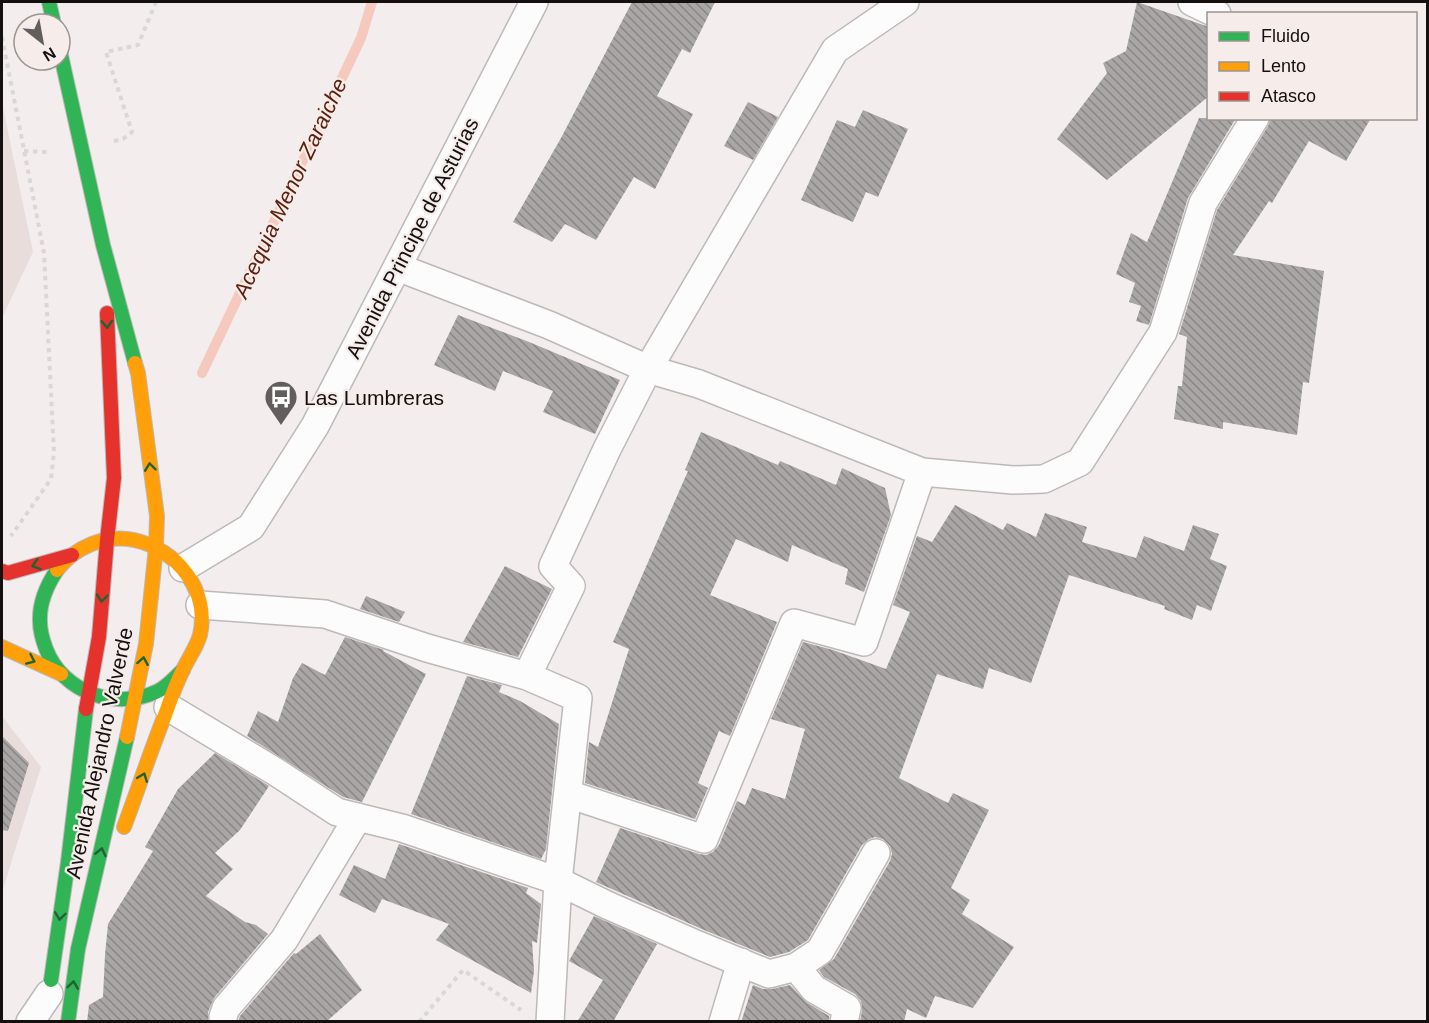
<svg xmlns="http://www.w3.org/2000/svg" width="1429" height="1023" viewBox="0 0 1429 1023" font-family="Arial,sans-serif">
	<defs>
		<pattern id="building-back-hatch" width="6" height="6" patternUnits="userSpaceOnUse" patternTransform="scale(1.5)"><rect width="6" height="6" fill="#aaa6a6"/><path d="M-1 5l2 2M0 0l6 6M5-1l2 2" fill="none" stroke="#898686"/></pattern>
	</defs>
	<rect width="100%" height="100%" fill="#f3eeed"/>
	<path fill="#e9dddb" d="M2,103L33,252L2,318Z
		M2,716L41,767L2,892Z"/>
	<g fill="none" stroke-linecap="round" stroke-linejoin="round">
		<path stroke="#f5c9bd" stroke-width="10" d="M202,373L361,38L372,2"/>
	</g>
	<path fill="url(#building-back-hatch)" d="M632,2H715L690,53L682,49L657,96L693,114L655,189L634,177L596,240L565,224L552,242L513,222L561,138Z
		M1137,2L1209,27V96L1107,180L1057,139L1107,73L1103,63L1126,51Z
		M748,102L778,117L753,160L724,146Z
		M863,110L908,129L878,197L866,192L853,222L801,200L837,120L855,127Z
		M1199,118H1236L1188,198L1149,325L1136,321L1141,306L1129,302L1135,283L1116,274L1131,233L1147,242Z
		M1271,118H1371L1346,161L1309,141L1272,203L1269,201L1233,255L1324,271L1309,383L1303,382L1297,435L1223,422V429L1174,419L1178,386H1182L1187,337L1179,334L1217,210L1268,126Z
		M458,315L529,342L620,380L595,434L543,412L553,391L503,371L495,391L434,365Z
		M701,432L778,465L780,461L836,485L842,468L885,488L891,515L864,592L845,584L848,569L792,545L788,562L736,539L710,595L777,622L730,736L719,731L698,783L708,788L695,819L585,783L589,742L598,747L629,649L613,642L688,471L685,470Z
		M955,505L1003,530L1007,523L1036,537L1045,513L1087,527L1082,542L1136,558L1144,536L1184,551L1193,525L1219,534L1210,559L1227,566L1211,611L1197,605L1192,620L1164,609L1165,606L1069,575L1031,683L989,668L983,689L937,674L899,778L948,803L953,793L989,810L951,888L970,900L962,914L1014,947L973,1008L935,996L926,1018L907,1009L904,1022H860L862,1011L861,1001L855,994L824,977L819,970L834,959L890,861L892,854L890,846L883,839L875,837L869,839L862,845L808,940L789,952L770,957L704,930L596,882L620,828L699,854L706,855L713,852L719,845L737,801L745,805L752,788L785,799L805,729L771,719L803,642L833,650L886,669L910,612L893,605L917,536L932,542Z
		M505,566L552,589L518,657L463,642Z
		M366,596L405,612L399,622L360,609Z
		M345,637L384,650L383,651L426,674L362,802L343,797L247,736L258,711L278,722L293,678L302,663L325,675Z
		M467,676L502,685L499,692L520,701L559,724L546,849L541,859L411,814Z
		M2,736L29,763L8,831L2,830Z
		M215,753L269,786L240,830L215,853L233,869L206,896L245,922L256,925L268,934L214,998L208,1012V1022H87L89,1005L103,997L105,955L108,924L153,851L145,847L178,789Z
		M399,844L528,888L526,893L541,904L537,943L532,941L534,971L531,993L436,940L449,924L382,899L375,913L339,895L354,865L385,879Z
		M594,916L657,944L613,1022H577L603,980L569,961Z
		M320,934L362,990L326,1022H238L240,1016L294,953L296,954Z
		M753,985L763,989H772L790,985L806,1002L829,1016V1022H741Z"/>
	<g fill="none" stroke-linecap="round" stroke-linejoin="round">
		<defs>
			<path id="street" d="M1192,2L1217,14
				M397,267L549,325L648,369L699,384L922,472L864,642L794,623L704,839L568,794
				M922,472L1013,480L1044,479L1080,462L1163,332L1203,203L1255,118
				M183,568L251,527L315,426L534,2
				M200,605L325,614L427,648L527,676L578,698L558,881L550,1022
				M527,676L571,586L553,566L607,449L648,369L835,50L905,2
				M168,707L276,772L337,812L402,828L558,881L607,905L698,945L769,974L796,967L820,951L876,853
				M796,967L814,989L847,1008L844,1022
				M223,1017L226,1008L284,940L358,817
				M30,1022L49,994
				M723,1022L741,962"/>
			<path id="fast" d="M49,2L54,24
				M60,51L103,245L135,363
				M57,570C47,585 39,604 40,622C40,631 43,641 46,649C63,693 116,711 158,691C168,686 175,677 183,670
				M51,980L68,862L86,709
				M68,1022L78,949L127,737"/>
			<path id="slow" d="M57,570C75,547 105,534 134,540C177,549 210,591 200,635C196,649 187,660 182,672C175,686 170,701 165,715C150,752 138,790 124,827
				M2,647L61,674
				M127,737L146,644L156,547L157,516L138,373L135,363"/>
			<path id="jam" d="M2,571L8,573L72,555
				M86,709L99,637L107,540L114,478L107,313"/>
		</defs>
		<use href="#street" stroke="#bdb9b8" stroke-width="30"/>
		<use href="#fast" stroke="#bdb9b8" stroke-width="16"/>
		<use href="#slow" stroke="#bdb9b8" stroke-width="16"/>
		<use href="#jam" stroke="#bdb9b8" stroke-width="16"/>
		<path stroke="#d9d7d7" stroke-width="4" stroke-dasharray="4.5 4.5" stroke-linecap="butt" d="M2,37L44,253L54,452L51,479L11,536
			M114,141L123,139L132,132L106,52L138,45L156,2
			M24,151L47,152
			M419,1022L463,970L521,1010"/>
		<use href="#street" stroke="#fdfcfc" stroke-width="27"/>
		<use href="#fast" stroke="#30b455" stroke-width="14"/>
		<use href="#slow" stroke="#ff9f0a" stroke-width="14"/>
		<use href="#jam" stroke="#e5322d" stroke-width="14"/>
	</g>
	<defs><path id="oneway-chevron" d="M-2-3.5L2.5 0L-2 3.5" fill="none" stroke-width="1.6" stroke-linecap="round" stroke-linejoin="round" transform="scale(1.5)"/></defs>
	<g stroke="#226232">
		<use href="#oneway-chevron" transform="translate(107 324) rotate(87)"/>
		<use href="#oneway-chevron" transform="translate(150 467) rotate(-97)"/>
		<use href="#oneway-chevron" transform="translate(36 565) rotate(164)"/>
		<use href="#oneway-chevron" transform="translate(102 598) rotate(95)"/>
		<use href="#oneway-chevron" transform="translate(31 660) rotate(24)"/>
		<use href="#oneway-chevron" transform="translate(143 661) rotate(-80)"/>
		<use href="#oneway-chevron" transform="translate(143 777) rotate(-69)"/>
		<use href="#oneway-chevron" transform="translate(101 852) rotate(-77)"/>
		<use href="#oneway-chevron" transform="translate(60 916) rotate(98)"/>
		<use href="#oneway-chevron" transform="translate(73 985) rotate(-82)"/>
	</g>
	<defs>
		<symbol id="bus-pin" viewBox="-11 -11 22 30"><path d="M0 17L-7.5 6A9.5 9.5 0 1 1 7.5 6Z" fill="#615e5d" stroke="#f6edea"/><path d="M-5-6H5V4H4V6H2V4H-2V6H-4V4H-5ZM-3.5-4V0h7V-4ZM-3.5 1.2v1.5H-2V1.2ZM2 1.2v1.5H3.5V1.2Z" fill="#fff"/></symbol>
	</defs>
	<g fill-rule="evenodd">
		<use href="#bus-pin" x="262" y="378" width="38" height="52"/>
	</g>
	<g text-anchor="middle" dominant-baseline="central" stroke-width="4.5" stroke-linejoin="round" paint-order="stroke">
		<g font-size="21" fill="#13100f" stroke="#f6edea">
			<text transform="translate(412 238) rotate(-63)">Avenida Principe de Asturias</text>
			<text transform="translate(99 753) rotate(-78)">Avenida Alejandro Valverde</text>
		</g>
		<g font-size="21" fill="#13100f" stroke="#f6edea" text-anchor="start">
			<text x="304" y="397">Las Lumbreras</text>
		</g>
		<g font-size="22" font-style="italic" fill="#5d200f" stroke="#f6edea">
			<text transform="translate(290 188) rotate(-65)">Acequia Menor Zaraiche</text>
		</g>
	</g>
	<rect width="1429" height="1023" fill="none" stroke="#13100f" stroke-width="6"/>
	<rect x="1207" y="12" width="210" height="108" fill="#f6edea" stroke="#9b9592" stroke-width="1.5"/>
	<rect x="1219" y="32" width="30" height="9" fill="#30b455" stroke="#9b9592" stroke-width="1.5"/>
	<text x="1261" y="42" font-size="18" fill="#13100f">Fluido</text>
	<rect x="1219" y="62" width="30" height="9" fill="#ff9f0a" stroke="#9b9592" stroke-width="1.5"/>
	<text x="1261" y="72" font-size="18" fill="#13100f">Lento</text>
	<rect x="1219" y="92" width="30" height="9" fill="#e5322d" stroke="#9b9592" stroke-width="1.5"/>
	<text x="1261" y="102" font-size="18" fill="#13100f">Atasco</text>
	<g transform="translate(42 42) rotate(149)"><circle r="28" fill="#f6edea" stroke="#9b9592" stroke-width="1.5"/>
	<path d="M0-4.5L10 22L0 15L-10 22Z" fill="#615e5d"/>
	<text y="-9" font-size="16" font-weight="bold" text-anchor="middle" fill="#13100f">N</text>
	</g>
</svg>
